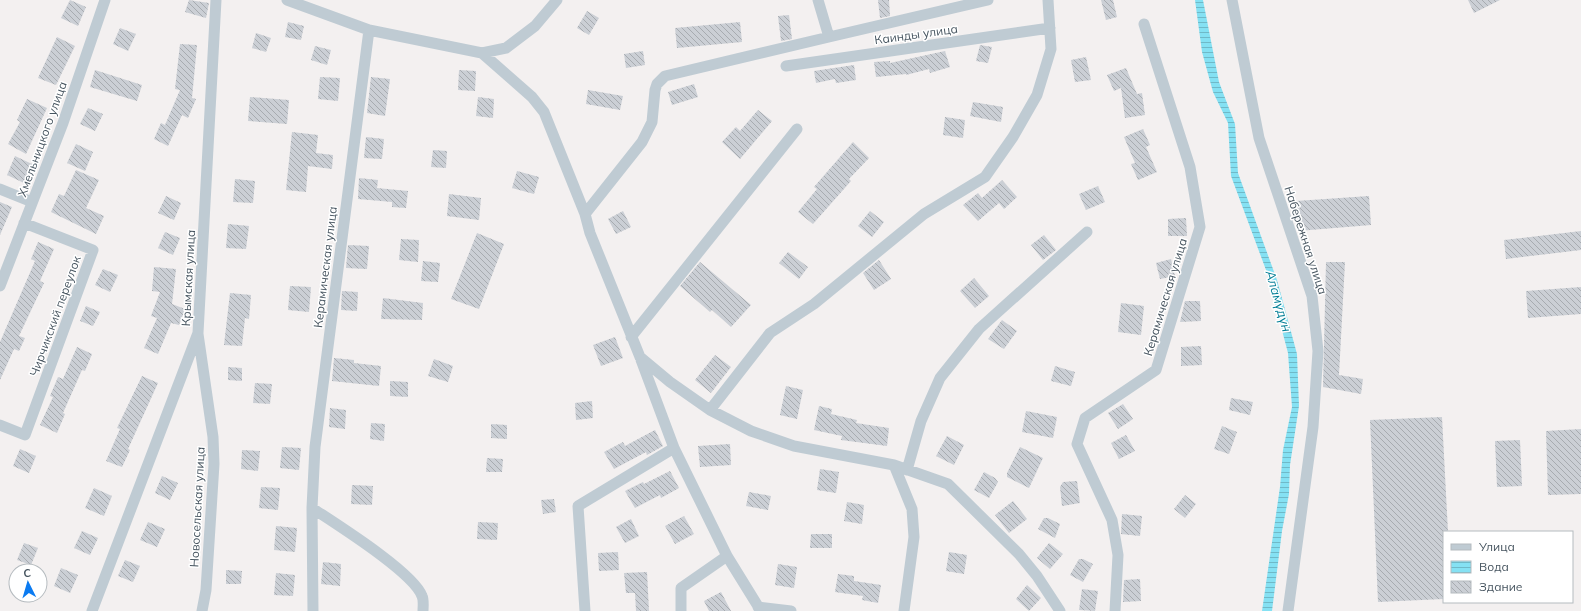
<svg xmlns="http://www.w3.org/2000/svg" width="1581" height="611" viewBox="0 0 1581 611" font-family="Mulish,sans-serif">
	<defs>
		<pattern id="water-rules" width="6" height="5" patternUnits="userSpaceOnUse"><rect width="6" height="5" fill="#85e1f3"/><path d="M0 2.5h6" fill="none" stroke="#6fb9c8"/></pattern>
		<pattern id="building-back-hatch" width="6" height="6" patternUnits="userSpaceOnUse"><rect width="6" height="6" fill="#cbcfd5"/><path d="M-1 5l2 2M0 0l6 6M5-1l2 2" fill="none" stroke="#a7abb0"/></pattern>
	</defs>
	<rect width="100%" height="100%" fill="#f3f0f0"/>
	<path fill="url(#water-rules)" d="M1195,0H1203L1219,82L1235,124L1238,173L1277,280L1297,354L1299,406L1290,465L1289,494L1282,531L1272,611H1262L1280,487L1283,450L1292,407L1288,353L1266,270L1231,176L1228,123L1213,92L1202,52Z"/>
	<path fill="url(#building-back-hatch)" d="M70,0L86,7L78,26L61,18Z
		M189,0L209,3L206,18L185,12Z
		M878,0H889L890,16L880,18Z
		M1101,0H1113L1117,17L1106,20Z
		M1468,0H1500L1474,13Z
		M587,11L599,18L589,35L577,28Z
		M789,15L792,39L781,41L778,16Z
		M288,22L304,26L301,40L285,37Z
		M740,22L742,42L677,48L675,28Z
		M120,28L136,34L128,51L113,44Z
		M256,33L271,38L266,52L252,48Z
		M57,37L75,46L56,85L38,78Z
		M180,44L197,45L192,98L196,99L188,118L182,115L168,146L154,139L161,123L165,125L180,90L175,89Z
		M980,45L992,47L988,63L976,61Z
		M315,46L331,50L327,65L311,60Z
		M643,51L645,65L626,68L624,54Z
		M945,51L950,67L930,73L929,69L906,75V74L876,77L874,62L890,61V63Z
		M1086,57L1091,80L1075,82L1071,60Z
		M854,65L856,80L836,83L835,79L816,83L814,71Z
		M1126,68L1137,94L1142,93L1145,115L1125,118L1121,88L1114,91L1107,75Z
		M95,70L142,85L137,101L90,87Z
		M459,70L476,71L475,91L458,90Z
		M320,77L340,78L338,101L318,99Z
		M371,77L390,79L385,116L367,113Z
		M694,84L698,97L672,105L668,92Z
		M588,90L623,96L620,110L586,104Z
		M250,97L289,100L287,124L248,121Z
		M478,97L494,99L493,118L476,116Z
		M27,99L47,108L26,154L8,144L20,122L17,120Z
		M973,102L1003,107L1001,122L970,116Z
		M88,108L103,114L95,131L80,124Z
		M758,110L772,121L740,159L722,142L736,127L740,131Z
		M945,117L965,120L963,138L943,135Z
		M1143,129L1150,145L1146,147L1157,172L1138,180L1131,164L1135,163L1124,137Z
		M292,132L318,135L316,153L333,155L332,169L308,166L306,192L286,190Z
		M366,137L384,139L382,159L364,158Z
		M853,142L869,158L849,179L851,181L813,224L798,212L817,189L814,187Z
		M76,144L93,152L85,171L67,163Z
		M433,150L447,151L446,168L431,167Z
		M15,156L32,164L24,183L7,175Z
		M76,170L99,180L86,208L104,216L96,234L51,212L59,194L64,196Z
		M517,171L539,177L534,194L512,188Z
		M359,178L378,180L377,188L408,191L406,208L392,207V202L358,199Z
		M235,179L255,181L253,203L233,202Z
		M1002,180L1017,197L1004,209L999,203L978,221L963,205L978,193L982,198Z
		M1098,186L1105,202L1086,210L1079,194Z
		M449,194L481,198L479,220L447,216Z
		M166,196L181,203L174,220L158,213Z
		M1369,196L1371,225L1298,231L1296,201Z
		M0,202L12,207L0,235Z
		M623,211L631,227L616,234L608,219Z
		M870,211L884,222L872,237L858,226Z
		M1186,218L1187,236H1168V219Z
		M228,224L249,226L246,249L226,248Z
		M1581,231V250L1506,259L1504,240Z
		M165,232L180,238L173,255L158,248Z
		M477,233L504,244L479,309L451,299Z
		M1044,235L1056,250L1043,260L1031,245Z
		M401,239L419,240L418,262L399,260Z
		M38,242L54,249L40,281L44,283L19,336L25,338L19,351L14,349L0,380V342L35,261L31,259Z
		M348,245L369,246L367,269L346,268Z
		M788,252L808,267L799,279L779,263Z
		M1171,259L1175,276L1160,279L1156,263Z
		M879,260L891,279L874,290L863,273Z
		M423,261L440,263L438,282L421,281Z
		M700,262L751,305L731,327L712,310L710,312L680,286Z
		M1326,262H1345L1339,375L1363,379L1361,394L1323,387Z
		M154,267L176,269L172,304L185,309L179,325L171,323L158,354L144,348L157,318L151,316L160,292L152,291Z
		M103,269L118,275L110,292L95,285Z
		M974,278L989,296L975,308L960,291Z
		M290,286L311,287L309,312L288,310Z
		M1581,287V314L1528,318L1526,291Z
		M342,291L358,292L357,311L341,310Z
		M230,293L251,295L249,319L245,318L242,346L224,345Z
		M383,298L423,303L422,320L381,319Z
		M1185,301H1200L1201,321L1180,322Z
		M1121,303L1144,306L1141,335L1118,332Z
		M86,306L100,312L93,326L80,321Z
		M1002,320L1017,331L1004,349L988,339Z
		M615,337L623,358L601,366L593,345Z
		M1201,346L1202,365L1181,366V347Z
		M77,347L92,354L85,371L82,370L63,413L65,414L57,433L40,425L53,397L50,396L58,377L63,379Z
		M715,355L731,367L711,393L695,380Z
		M334,358L354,360V363L381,366L379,386L332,381Z
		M434,359L453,366L448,382L428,376Z
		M1055,366L1075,372L1071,386L1051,381Z
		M228,367L242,368V381L228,380Z
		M142,376L158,383L128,449L130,450L122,467L106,461L120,429L117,428Z
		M390,381L408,382V397L390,396Z
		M255,383L272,384L270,404L253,403Z
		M786,386L803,390L797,419L780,415Z
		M1231,398L1253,402L1250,415L1229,410Z
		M592,401L593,418L576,420L575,403Z
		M1123,404L1133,419L1118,429L1108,413Z
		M819,406L832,409L831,414L857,420L856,423L889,428L887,446L841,440L842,436L814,430Z
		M330,408L346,410L345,429L329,427Z
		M1026,411L1057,417L1053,438L1022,432Z
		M1442,417L1448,532H1444V599L1378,602L1370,420Z
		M371,423L385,424L384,441L370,439Z
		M491,424L507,425V439L491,438Z
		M1222,426L1237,432L1229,454L1214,449Z
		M1581,429V494L1548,495L1546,431Z
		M655,430L663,446L647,455L646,452L614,469L604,452L623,442L625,446Z
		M1126,435L1135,451L1119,459L1111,443Z
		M947,436L964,445L954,465L936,456Z
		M1520,440L1522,486L1497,487L1495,441Z
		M730,444L731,465L700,467L698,446Z
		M282,447L301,448L299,470L280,468Z
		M1020,447L1043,458L1029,488L1007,477V473Z
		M20,449L36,456L29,473L13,466Z
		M242,450L260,451L258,471L241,469Z
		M487,458L503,459L502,472H486Z
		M820,469L839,472L836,493L817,490Z
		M670,471L679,488L661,498L660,495L635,508L625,491L643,482L644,484Z
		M984,472L995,478L998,482L989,498L974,490Z
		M162,476L178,483L170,500L155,493Z
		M1077,481L1080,503L1062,506L1060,487L1063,482Z
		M352,485L373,486L372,505L351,504Z
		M261,487L280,488L278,510L259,508Z
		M94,488L112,496L104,516L85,508Z
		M749,492L771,496L768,510L746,506Z
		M1185,495L1196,504L1185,518L1174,509Z
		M554,499L556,512L543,514L541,500Z
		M1013,501L1027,519L1009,533L995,515Z
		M847,502L864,505L862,524L844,521Z
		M1122,514L1142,516L1140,536L1121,534Z
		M684,516L694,534L675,544L665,526Z
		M1044,518H1048L1060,524L1055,538L1038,529Z
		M631,519L639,536L625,543L616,527Z
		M148,522L165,529L157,547L140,540Z
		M478,522L498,523L497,540L477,539Z
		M276,526L297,528L295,552L274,550Z
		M82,531L98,538L90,555L74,548Z
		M811,534H832V548H810Z
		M24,543L38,548L31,565L17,560Z
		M1049,543L1063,554L1050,569L1037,558Z
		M618,552L619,570L599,571L598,553Z
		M949,552L967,555L964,574L946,571Z
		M1079,559H1083L1093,564L1083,582L1070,575Z
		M125,560L140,566L133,582L118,576Z
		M323,562L341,564L340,586L321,584Z
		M778,564L797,567L794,588L775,585Z
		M61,568L78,575L70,593L54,586Z
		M226,570L242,571L241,584H226Z
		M647,572L649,611H636L635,593H626L624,573Z
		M276,573L295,575L293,596L274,595Z
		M838,574L854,576V581L881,585L878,603L862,600L863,596L835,592Z
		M1140,579L1141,601L1123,602L1124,580Z
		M1027,585L1041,598L1029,611L1016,599Z
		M1082,589L1098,591L1095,611L1079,610Z
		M721,592L731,611H709L704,601Z"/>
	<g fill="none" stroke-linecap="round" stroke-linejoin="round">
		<path stroke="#bfcbd3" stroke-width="11" d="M287,0L369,30L482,53L532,97L544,112L585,214L590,233L640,357L674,448L727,556L761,611
			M818,0L829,37L988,0
			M1232,0L1259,138L1312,296L1318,351L1313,427L1288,611
			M482,53L506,48L535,26L557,0
			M786,66L1050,28
			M0,189L32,202
			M585,214L642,142L652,122L655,90L657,84L665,76L829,37
			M0,286L63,123L105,0
			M198,334L213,437L214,464L206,590L202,611
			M631,337L797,129
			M640,357L670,382L710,410L751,431L794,446L894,465L948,484L1019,554L1037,576L1060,611
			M710,410L770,333L814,304L924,214L985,177L1013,137L1037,95L1051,49L1048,0
			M0,425L25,435L93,250L24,223
			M894,465L912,509L914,537L904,611
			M907,470L921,421L940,378L979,329L1087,232
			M312,508C336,524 413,572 422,596C424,600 423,607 423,611
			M758,607L791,611
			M92,611L198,333L216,0
			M313,611L312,508L315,447L369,30
			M585,611L578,506L674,448
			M681,611V588L727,556
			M1115,611L1118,555L1112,520L1077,444L1085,418L1156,370L1200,227L1190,167L1144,24"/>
	</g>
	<g text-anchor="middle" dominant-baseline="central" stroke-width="3" stroke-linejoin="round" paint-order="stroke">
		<g font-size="12" fill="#46545f" stroke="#fff">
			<text transform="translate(916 34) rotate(-8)">Каинды улица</text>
			<text transform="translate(42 139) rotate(-70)">Хмельницкого улица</text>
			<text transform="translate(1306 240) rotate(72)">Набережная улица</text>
			<text transform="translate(325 267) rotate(-83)">Керамическая улица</text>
			<text transform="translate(188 278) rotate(-87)">Крымская улица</text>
			<text transform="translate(1165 297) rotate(-73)">Керамическая улица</text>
			<text transform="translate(55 316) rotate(-70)">Чирчикский переулок</text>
			<text transform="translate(197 507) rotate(-87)">Новосельская улица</text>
		</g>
		<g font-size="13" font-style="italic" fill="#047f96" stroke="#fff">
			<text transform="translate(1279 301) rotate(74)">Аламүдүн</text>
		</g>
	</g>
	<rect x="1443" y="531" width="130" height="72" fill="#ffffff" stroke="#b5bbbf"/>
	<rect x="1451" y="544" width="20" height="6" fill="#bfcbd3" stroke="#b5bbbf"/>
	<text x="1479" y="551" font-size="12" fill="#46545f">Улица</text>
	<rect x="1451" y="561" width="20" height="12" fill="url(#water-rules)" stroke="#b5bbbf"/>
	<text x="1479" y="571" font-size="12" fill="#46545f">Вода</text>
	<rect x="1451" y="581" width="20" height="12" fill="url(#building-back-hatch)" stroke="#b5bbbf"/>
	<text x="1479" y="591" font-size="12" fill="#46545f">Здание</text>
	<g transform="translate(28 583) rotate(355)"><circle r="19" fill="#ffffff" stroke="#b5bbbf"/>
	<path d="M0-3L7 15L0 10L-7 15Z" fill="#0b7bf1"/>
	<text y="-6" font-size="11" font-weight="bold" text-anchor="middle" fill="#46545f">С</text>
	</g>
</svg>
